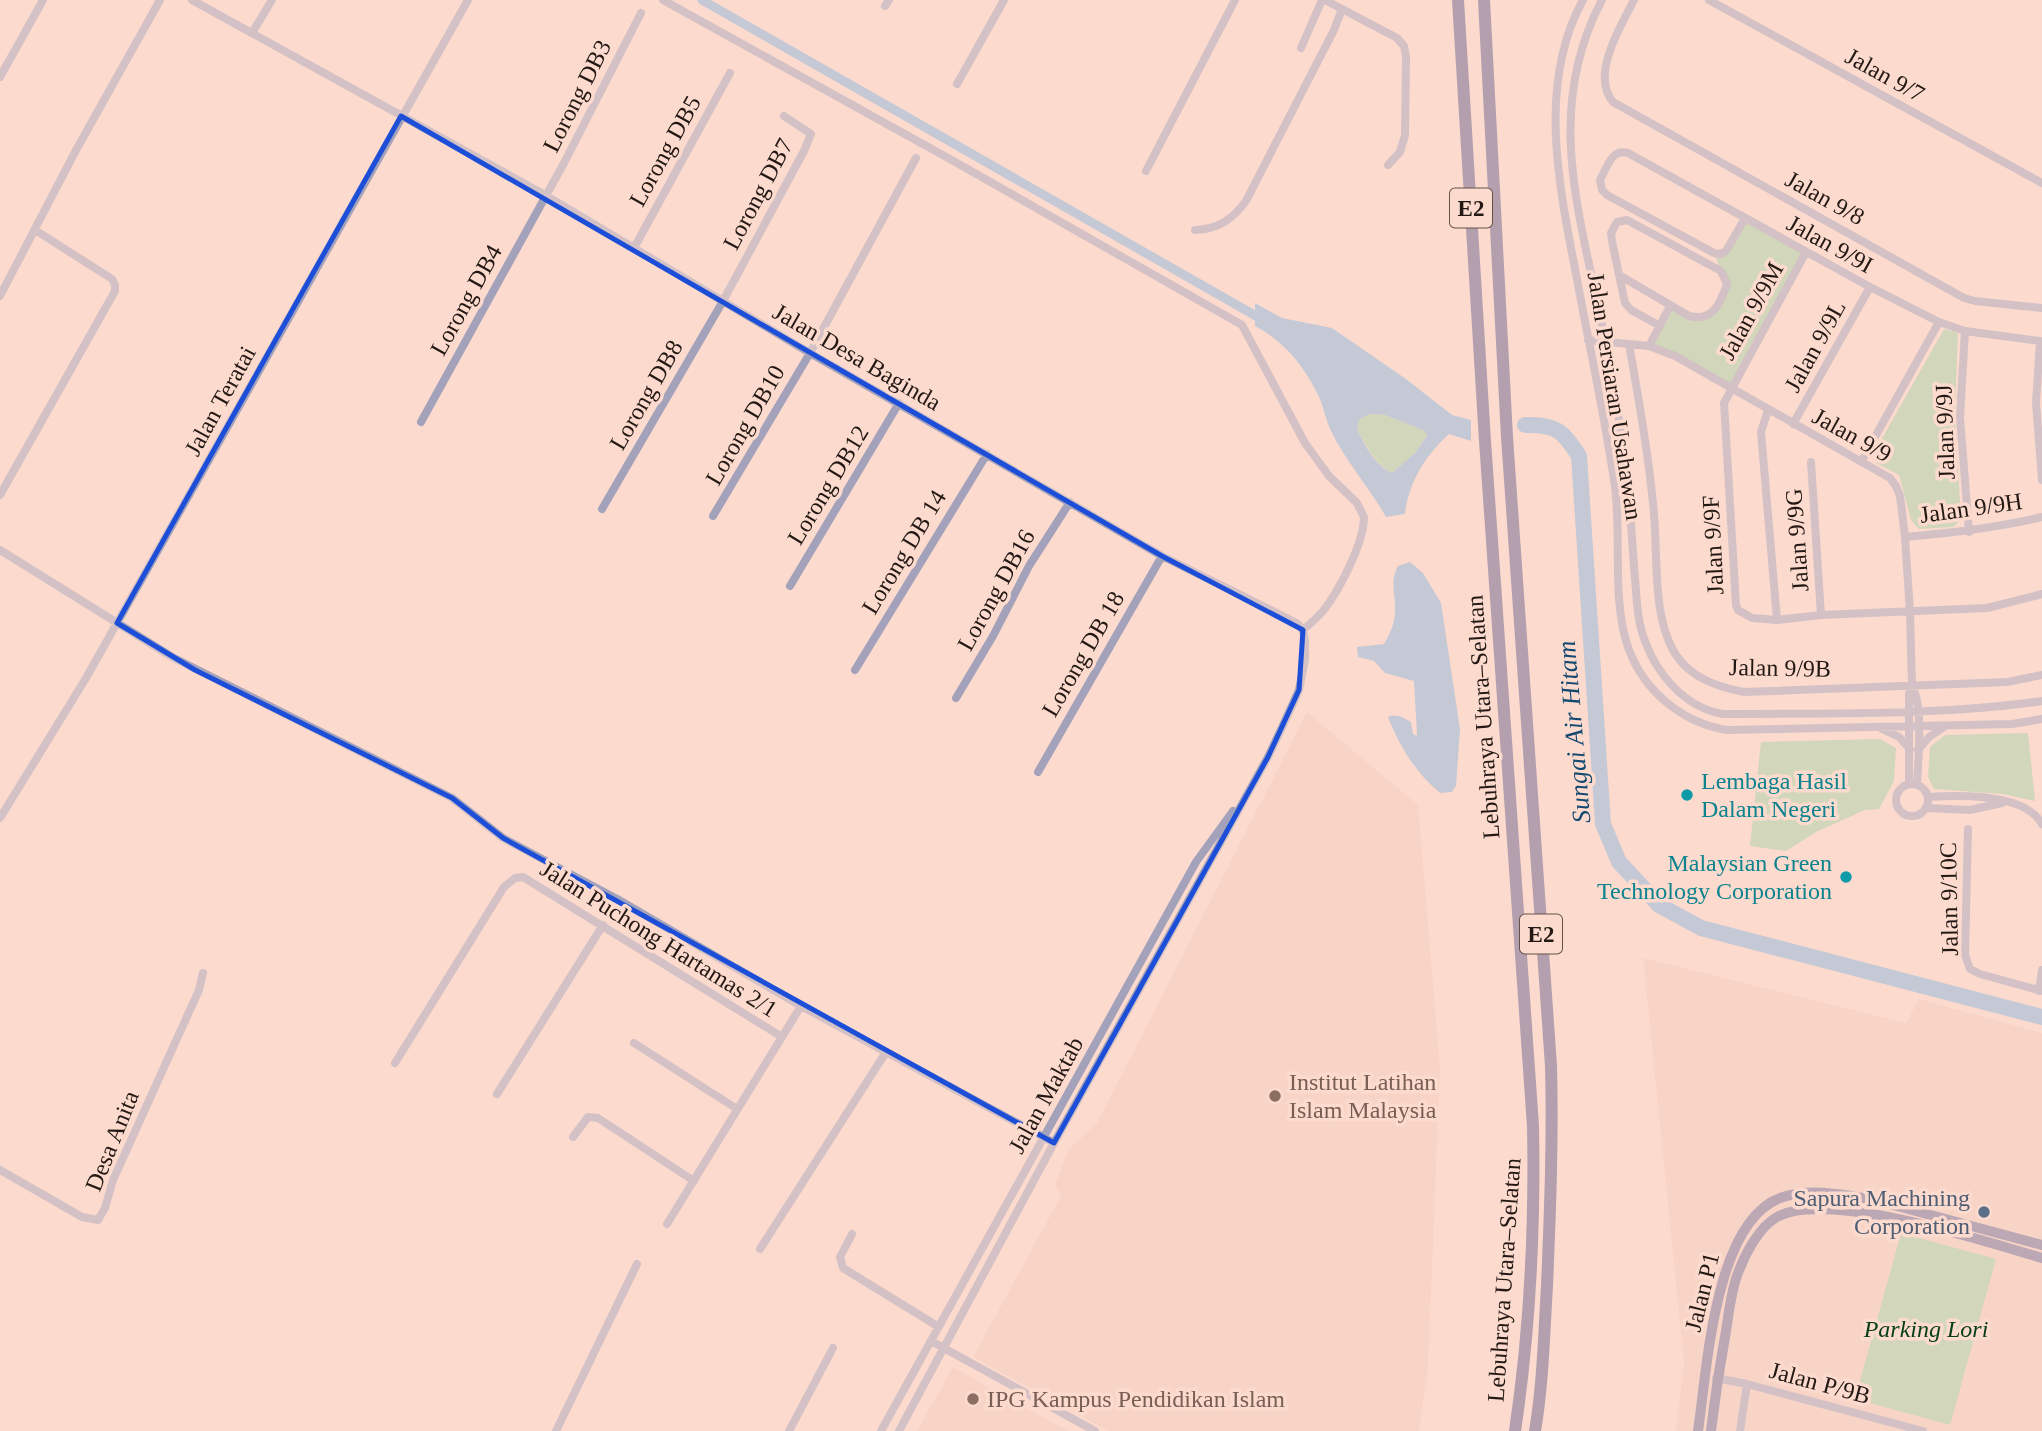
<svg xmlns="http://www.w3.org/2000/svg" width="2042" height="1431" viewBox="0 0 2042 1431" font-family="Georgia,serif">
	<rect width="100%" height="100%" fill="#fcdbce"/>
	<path fill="#f4ccbd" d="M1307,712L1418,805L1440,1068L1428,1366L1419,1431H1108L973,1357L1061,1196L1055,1185L1068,1150L1097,1123Z
		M1643,958L1906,1023L1919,999L2042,1033V1431H1676L1684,1362Z
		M953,1367L1068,1431H917Z"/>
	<path fill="#9fd0a5" d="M1745,218L1806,252L1730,389L1649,346L1670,306L1706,318L1724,290L1721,271L1714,253L1721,254Z
		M1944,329L1958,333L1955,410L1961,520L1953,527L1919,529L1911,520L1899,475L1876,463V449Z
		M1369,414L1385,415L1425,431L1427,436L1415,453L1392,473C1374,463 1367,447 1357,429L1359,420Z
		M2028,733L2035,801L2003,794L1934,789L1928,777L1930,747L1945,735Z
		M1880,739L1896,748L1894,781L1879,809L1865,810L1816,832L1786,851L1750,846L1761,742Z
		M1901,1233L1996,1259L1950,1425L1855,1399Z"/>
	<path fill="#84b3dd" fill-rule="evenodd" d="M1255,303L1282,318L1332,328L1406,379L1452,415L1471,420V441L1449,434C1425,456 1409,482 1405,514L1386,517C1369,487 1346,462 1331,431C1325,418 1323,403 1316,391C1302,363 1282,340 1255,326ZM1369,414L1385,415L1425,431L1427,436L1415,453L1392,473C1374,464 1366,447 1357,429L1359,420Z
		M1410,562L1423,573L1441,603L1460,729L1456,786L1452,792L1440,793C1415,772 1400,747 1388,717C1396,713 1404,718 1411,722L1413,734L1417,736L1414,681L1385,673L1374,661L1358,657L1357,647L1384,644C1390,634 1395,623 1395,611C1396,594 1389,583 1398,566Z"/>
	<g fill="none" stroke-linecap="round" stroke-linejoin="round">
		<path stroke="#84b3dd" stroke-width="9" d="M702,0L1263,320"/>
		<path stroke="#84b3dd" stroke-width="16" d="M1525,425C1556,424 1563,431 1579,456L1603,824L1619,862L1659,905L1701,928L2042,1017"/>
		<path stroke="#a3a2ba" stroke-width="8" d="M192,0L545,195L810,353L1162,556L1279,614L1298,624L1303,630L1305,640V660L1299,690L1285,721L1268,757L1054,1143L899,1431
			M663,0L957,163L1242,325L1305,443L1329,476L1357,503L1364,517C1364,543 1339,591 1323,611C1317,618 1310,624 1303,630
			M1325,0L1397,38L1404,46L1406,57L1405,135L1400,152L1388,165
			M1583,0C1537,83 1559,186 1576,274C1589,345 1605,416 1615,487C1622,539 1611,601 1629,650C1645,692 1683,723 1727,730L2012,724L2042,719
			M1602,0C1547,104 1576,202 1599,310C1610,365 1621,422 1627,478C1631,511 1632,545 1635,579C1637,600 1637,621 1645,641C1657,675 1686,708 1723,714C1829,713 1937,716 2042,701
			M1634,0C1621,26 1590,75 1613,102L1964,298L1975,301L2042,308
			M1709,0L2042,183
			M885,6L889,0
			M252,33L272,0
			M1301,48L1322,0
			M0,77L43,0
			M957,84L1004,0
			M1146,171L1235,0
			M1745,218L1726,251L1721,254L1714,253L1607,195L1602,190L1600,180C1607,167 1612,148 1628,153L1870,287L1939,322L1965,331L2040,341L2036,403L2042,480
			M1195,230C1218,229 1232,220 1246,201L1334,30L1342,9
			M634,248L730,73
			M1806,252L1724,403L1736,605L1738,610L1752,618L1777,620L1821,615L1987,608L2042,594
			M1619,275L1689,316C1713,322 1720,304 1727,284L1721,271L1627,220L1617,222L1611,233L1612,241L1625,303L1631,310L1660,326
			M0,296L75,152L160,0
			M1965,331L1960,417L1969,532
			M1588,340L1649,346L1675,356L1890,478L1896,486L1900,496L1905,537L1910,612L1912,686L1909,693V784
			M1629,344C1639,401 1649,457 1654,514C1658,557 1652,618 1676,655C1691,678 1718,687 1744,692L2007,682L2042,675
			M1649,346L1670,306
			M1768,410L1761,432L1777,620
			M421,422L564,163L641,13
			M1793,424L1870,287
			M1811,462L1821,615
			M1861,462L1939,322
			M0,495L115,291V285L112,279L35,230
			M602,509L723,301L804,151L811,134L784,116
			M713,516L810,353L916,158
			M1905,537C1952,533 1996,528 2042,517
			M0,550L172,657L452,798L503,838L619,900L801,1006L1054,1143
			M790,586L899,403
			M855,670L987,454
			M1912,686C1924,708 1918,759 1917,785
			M956,698L993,636L1029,566L1070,502
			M1882,729L1899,737L1910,749
			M1918,750L1929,737L1944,727
			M1038,772L1162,556
			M1896 800a16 16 0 1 1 32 0a16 16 0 1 1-32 0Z
			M1928,797C1959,795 2025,793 2042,824
			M1927,808L1970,810L2002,803
			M0,818L86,678L468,0
			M1968,829L1965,955L1970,969L1980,974L2042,991
			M2039,991L2042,970
			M634,1043L737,1109
			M395,1063L504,887L515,878L523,877L782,1037
			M497,1094L603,925
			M573,1137L588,1117L598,1118L694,1181
			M0,1170L82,1217L98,1220L105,1208L113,1180L199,990L203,973
			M667,1224L801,1006
			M852,1234L840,1257L843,1268L939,1327
			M760,1249L886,1052
			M931,1341L1095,1431
			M1716,1378L1747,1384L1923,1431
			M556,1431L637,1264
			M789,1431L833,1348
			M881,1431L1196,862L1233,811
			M1740,1431L1747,1384"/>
		<path stroke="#6f6b96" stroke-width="10" d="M1698,1431C1707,1371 1714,1223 1780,1198C1810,1187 1845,1195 1875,1200L2042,1245
			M1711,1431C1715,1397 1720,1364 1726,1331C1729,1312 1731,1291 1738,1273C1745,1254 1759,1227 1777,1217C1827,1189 1986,1242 2042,1258"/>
		<path stroke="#5d5789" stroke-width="12" d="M1458,0L1485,441L1533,1126C1535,1228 1530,1330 1515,1431
			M1484,0L1507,437L1551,1066C1553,1140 1550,1213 1547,1286C1544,1334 1543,1384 1535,1431"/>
	</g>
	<path d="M0 0H2042V1431H0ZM401,116L1162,556L1303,630L1299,690L1268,757L1054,1143L503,838L452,798L195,670L117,623Z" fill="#fcdbce" fill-opacity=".55" fill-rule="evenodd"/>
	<path fill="none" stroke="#1d4ed8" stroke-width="5" stroke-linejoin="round" d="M401,116L1162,556L1303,630L1299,690L1268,757L1054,1143L503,838L452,798L195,670L117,623Z"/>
	<g fill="#0f9aa8" stroke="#fcdbce" stroke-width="2.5">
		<circle cx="1687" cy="795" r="7"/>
		<circle cx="1846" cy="877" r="7"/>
	</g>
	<g fill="#8d6e63" stroke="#fcdbce" stroke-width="2.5">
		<circle cx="1275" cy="1096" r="7"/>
		<circle cx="973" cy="1399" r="7"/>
	</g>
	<circle fill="#5c6f8a" stroke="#fcdbce" stroke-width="2.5" cx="1984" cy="1212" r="7"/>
	<g text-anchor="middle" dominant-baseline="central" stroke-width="7" stroke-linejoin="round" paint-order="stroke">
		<g fill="#fcdbce" stroke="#64524b" stroke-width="2">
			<rect x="1450" y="188.5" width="42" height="39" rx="5"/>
			<rect x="1520" y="914.5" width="42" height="39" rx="5"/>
		</g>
		<g font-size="23" font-weight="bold" fill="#231813">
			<text x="1471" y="208">E2</text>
			<text x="1541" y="934">E2</text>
		</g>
		<g font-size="24" fill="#231813" stroke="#fcdbce">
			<text transform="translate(1885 75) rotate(29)">Jalan 9/7</text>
			<text transform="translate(577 96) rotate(-63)">Lorong DB3</text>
			<text transform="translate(665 151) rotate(-61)">Lorong DB5</text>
			<text transform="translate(758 194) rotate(-62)">Lorong DB7</text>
			<text transform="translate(1825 198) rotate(29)">Jalan 9/8</text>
			<text transform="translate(1830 244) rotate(29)">Jalan 9/9I</text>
			<text transform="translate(466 300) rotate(-61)">Lorong DB4</text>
			<text transform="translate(1751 311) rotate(-61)">Jalan 9/9M</text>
			<text transform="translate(1815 346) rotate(-61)">Jalan 9/9L</text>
			<text transform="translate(857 357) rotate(30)">Jalan Desa Baginda</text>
			<text transform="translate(646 395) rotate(-60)">Lorong DB8</text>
			<text transform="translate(1615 396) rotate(81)">Jalan Persiaran Usahawan</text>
			<text transform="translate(220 401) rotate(-61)">Jalan Teratai</text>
			<text transform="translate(745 425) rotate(-60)">Lorong DB10</text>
			<text transform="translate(1945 432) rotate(-92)">Jalan 9/9J</text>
			<text transform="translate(1852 435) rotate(29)">Jalan 9/9</text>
			<text transform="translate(828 485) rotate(-59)">Lorong DB12</text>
			<text transform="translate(1971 508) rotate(-8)">Jalan 9/9H</text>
			<text transform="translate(1797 540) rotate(-94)">Jalan 9/9G</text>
			<text transform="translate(1713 545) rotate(-93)">Jalan 9/9F</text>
			<text transform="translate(904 552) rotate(-59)">Lorong DB 14</text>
			<text transform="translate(996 590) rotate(-61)">Lorong DB16</text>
			<text transform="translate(1083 654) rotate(-60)">Lorong DB 18</text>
			<text transform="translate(1780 668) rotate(1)">Jalan 9/9B</text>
			<text transform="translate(1483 717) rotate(-94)">Lebuhraya Utara–Selatan</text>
			<text transform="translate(1949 899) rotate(-91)">Jalan 9/10C</text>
			<text transform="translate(659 939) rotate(32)">Jalan Puchong Hartamas 2/1</text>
			<text transform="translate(1046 1095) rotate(-61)">Jalan Maktab</text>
			<text transform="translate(112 1141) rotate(-68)">Desa Anita</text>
			<text transform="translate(1504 1280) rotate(-86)">Lebuhraya Utara–Selatan</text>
			<text transform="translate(1702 1292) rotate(-76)">Jalan P1</text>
			<text transform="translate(1820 1383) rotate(15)">Jalan P/9B</text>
		</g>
		<g font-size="24" fill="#0d838f" stroke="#fcdbce" text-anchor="start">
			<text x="1701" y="781">Lembaga Hasil<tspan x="1701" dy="28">Dalam Negeri</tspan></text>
			<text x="1832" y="863" text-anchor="end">Malaysian Green<tspan x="1832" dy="28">Technology Corporation</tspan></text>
		</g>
		<g font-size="24" fill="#785e54" stroke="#fcdbce" text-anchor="start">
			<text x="1289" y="1082">Institut Latihan<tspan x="1289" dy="28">Islam Malaysia</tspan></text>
			<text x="987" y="1399">IPG Kampus Pendidikan Islam</text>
		</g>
		<g font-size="24" fill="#4e5e75" stroke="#fcdbce" text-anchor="end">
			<text x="1970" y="1198">Sapura Machining<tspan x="1970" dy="28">Corporation</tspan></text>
		</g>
		<g font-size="24" font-style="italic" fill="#063e17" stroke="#fcdbce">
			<text x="1926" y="1329">Parking Lori</text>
		</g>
		<g font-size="26" font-style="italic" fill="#134871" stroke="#fcdbce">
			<text transform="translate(1574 732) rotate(-95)">Sungai Air Hitam</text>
		</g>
	</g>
</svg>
